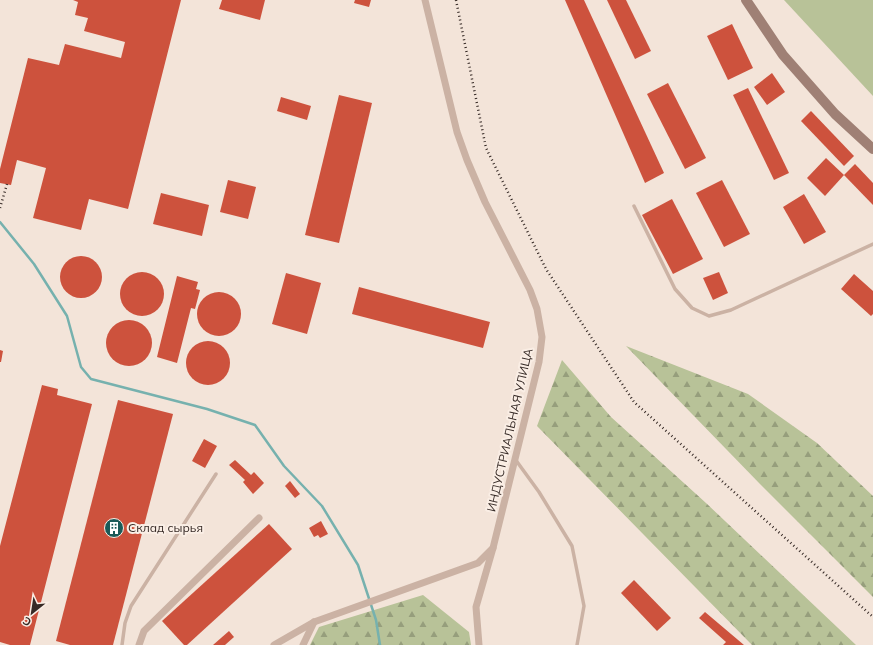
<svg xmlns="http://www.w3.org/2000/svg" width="873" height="645" viewBox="0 0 873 645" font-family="Mulish,sans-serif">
  <defs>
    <pattern id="forest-firs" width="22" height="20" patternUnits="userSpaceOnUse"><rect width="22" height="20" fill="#b8c298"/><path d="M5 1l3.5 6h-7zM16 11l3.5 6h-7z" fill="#969e7c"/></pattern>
  </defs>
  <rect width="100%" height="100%" fill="#f3e4d9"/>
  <g fill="url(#forest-firs)">
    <polygon points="626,346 748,394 817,443 873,496 873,597 760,484"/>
    <polygon points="562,360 611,417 706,503 856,645 752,645 537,426"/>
    <polygon points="423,595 469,632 471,645 310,645 319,627"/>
  </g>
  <polygon fill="#b8c298" points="784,0 873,0 873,96"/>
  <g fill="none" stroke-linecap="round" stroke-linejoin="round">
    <polyline stroke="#76b1ae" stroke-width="2.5" points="0,222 34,264 67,316 81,367 91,379 207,409 255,425 284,466 322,506 358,565 376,620 380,645"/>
  </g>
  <g fill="#cd523d">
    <polygon points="73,0 181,0 128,209 89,199 81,230 33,218 46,168 17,160 11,185 0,183 0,169 28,58 59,65 65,44 121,58 125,42 84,31 88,18 75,15 78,2"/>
    <polygon points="222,0 265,0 260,20 219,9"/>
    <polygon points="355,0 371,0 369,7 354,3"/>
    <polygon points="565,0 584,0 664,173 645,183"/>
    <polygon points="607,0 626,0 651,51 635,59"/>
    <polygon points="732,24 753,68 728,80 707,36"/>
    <polygon points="772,73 785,92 767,105 754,87"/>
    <polygon points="668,83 706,158 685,169 647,94"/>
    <polygon points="748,88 789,173 774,180 733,95"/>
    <polygon points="339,95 372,103 339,243 305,235"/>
    <polygon points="281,97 311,106 307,120 277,111"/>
    <polygon points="811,111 854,156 844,166 801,121"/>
    <polygon points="826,158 844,175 825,196 807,178"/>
    <polygon points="855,164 873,183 873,205 844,175"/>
    <polygon points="228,180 256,187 248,219 220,212"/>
    <polygon points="722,180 750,234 724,247 696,193"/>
    <polygon points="161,193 209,205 202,236 153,224"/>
    <polygon points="804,194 826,232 804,244 783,207"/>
    <polygon points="672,199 703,259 673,274 642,215"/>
    <circle cx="81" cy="277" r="21"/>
    <polygon points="719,272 728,293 713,300 703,278"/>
    <circle cx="142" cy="294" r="22"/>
    <polygon points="286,273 321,283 307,334 272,324"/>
    <polygon points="854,274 873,291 873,314 871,316 841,289"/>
    <polygon points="177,276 198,282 196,289 200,290 195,309 191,308 177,363 157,357"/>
    <polygon points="359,287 490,322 483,348 352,314"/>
    <circle cx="219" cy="314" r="22"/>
    <circle cx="129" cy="343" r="23"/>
    <circle cx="208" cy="363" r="22"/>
    <polygon points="0,350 3,351 1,362 0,362"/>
    <polygon points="42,385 58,389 57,395 92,404 30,645 10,645 0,642 0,546"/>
    <polygon points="118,400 173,414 113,645 70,645 56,641"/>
    <polygon points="204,439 217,446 205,468 192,461"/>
    <polygon points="235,460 251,475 254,472 264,483 253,494 243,482 245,480 229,465"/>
    <polygon points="290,481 300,494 295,498 285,486"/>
    <polygon points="321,521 328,534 320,538 318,535 314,537 309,528"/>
    <polygon points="269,524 292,549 187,645 184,645 162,621"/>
    <polygon points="634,580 671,618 657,631 621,593"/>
    <polygon points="705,612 744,645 723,645 726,642 699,618"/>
    <polygon points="229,631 234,637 225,645 213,645"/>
  </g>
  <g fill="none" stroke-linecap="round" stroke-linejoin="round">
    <g stroke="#cbb2a4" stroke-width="3.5">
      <polyline points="634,206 675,289 692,308 709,316 731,310 873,244"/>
      <polyline points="515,459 539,492 572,546 584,606 577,645"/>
      <polyline points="122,645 125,623 131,606 216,474"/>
    </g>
    <g stroke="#cbb2a4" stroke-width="7">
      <polyline points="139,645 144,631 259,518"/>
      <polyline points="274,645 314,622 478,563 493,548 539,362 542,337 537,309 530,290 485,202 467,160 457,132 425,0"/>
      <polyline points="303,645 314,622"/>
      <polyline points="479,645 476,607 493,548"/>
    </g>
    <polyline stroke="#9f8075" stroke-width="10" points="746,0 783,55 835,114 873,149"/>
    <g stroke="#362a26" stroke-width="2.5" stroke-dasharray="1 3" stroke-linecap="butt">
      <polyline points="456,0 486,148 546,269 634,402 873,617"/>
      <polyline points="0,208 7,184"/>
    </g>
  </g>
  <defs>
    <g id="building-disc" transform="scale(1)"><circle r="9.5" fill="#1a5a58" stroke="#faeee5"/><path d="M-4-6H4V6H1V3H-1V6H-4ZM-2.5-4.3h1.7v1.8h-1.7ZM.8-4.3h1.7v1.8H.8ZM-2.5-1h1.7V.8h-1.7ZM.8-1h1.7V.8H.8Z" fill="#fff"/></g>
  </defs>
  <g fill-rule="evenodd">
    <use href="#building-disc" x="114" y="528"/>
  </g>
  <g text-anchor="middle" stroke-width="4" stroke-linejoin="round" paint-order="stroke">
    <g font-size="12" fill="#362a26" stroke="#faeee5">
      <text transform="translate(510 430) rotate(-77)" y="4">ИНДУСТРИАЛЬНАЯ УЛИЦА</text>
    </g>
    <g font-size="12" fill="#362a26" stroke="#faeee5" text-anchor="start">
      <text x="128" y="532">Склад сырья</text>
    </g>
  </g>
  <g transform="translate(32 613) rotate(210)" stroke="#faeee5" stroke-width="3" paint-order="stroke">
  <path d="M0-3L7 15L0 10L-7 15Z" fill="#362a26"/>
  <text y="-6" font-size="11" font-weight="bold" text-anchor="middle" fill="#362a26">С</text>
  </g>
</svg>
